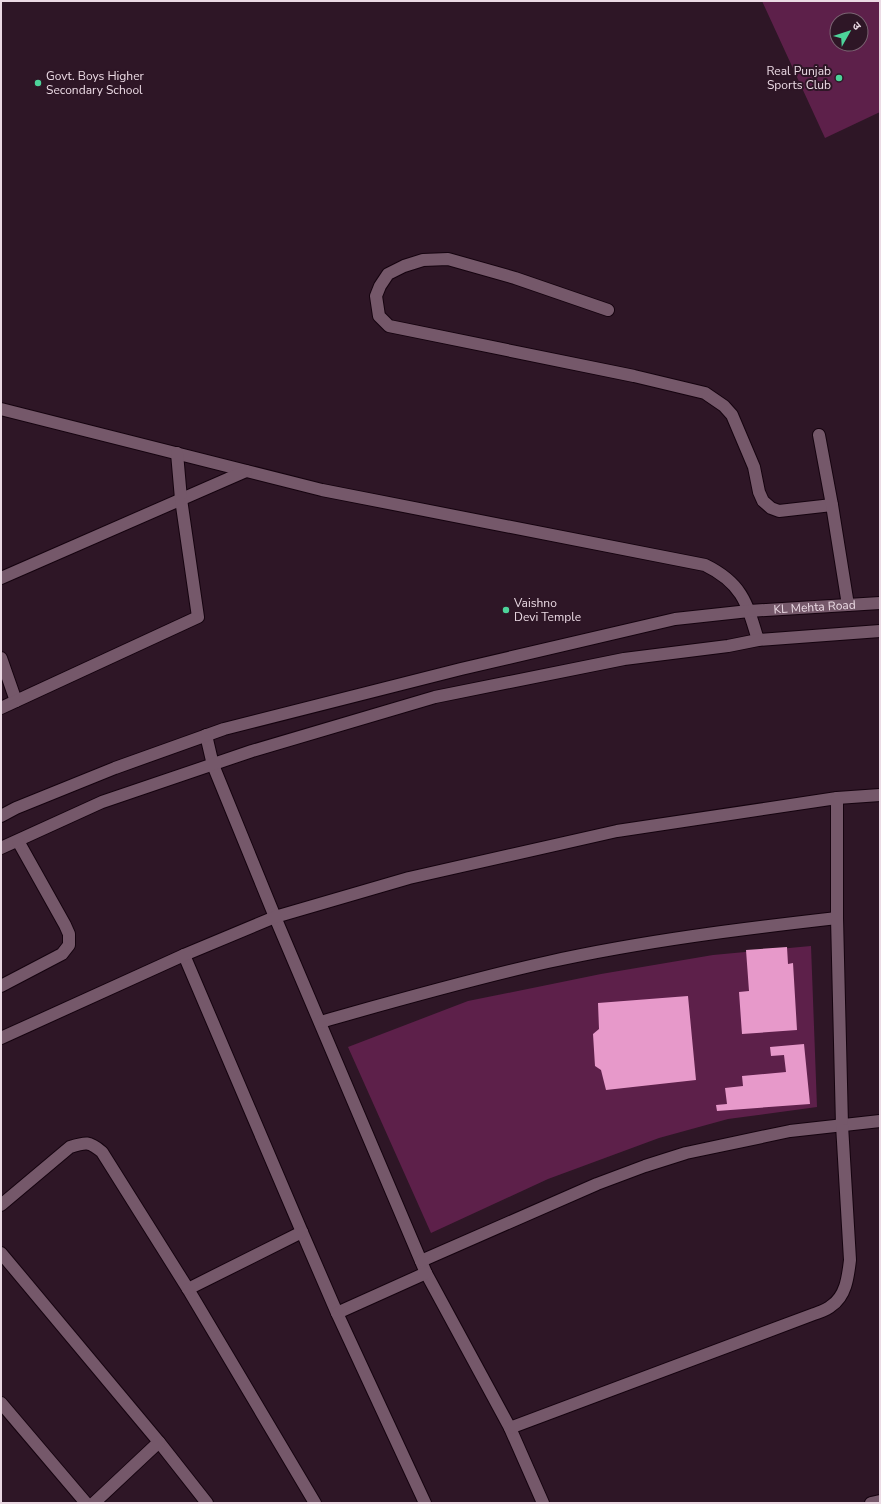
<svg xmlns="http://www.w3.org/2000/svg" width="881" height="1504" viewBox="0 0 881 1504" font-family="'Nunito Sans','Noto Sans Devanagari',sans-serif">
  <rect width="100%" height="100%" fill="#2e1626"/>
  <g fill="#5d204a" fill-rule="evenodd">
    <path d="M 762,1 L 880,1 L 880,112 L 825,138 ZM 837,20 L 861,20 L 861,44 L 837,44 Z"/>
    <polygon points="811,946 817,1107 728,1119 659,1138 548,1179 431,1233 348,1047 468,1001 601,974 713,955"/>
  </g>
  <g fill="#e799ca">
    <polygon points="787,947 788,964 793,963 797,1030 742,1034 739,992 749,991 746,950"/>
    <polygon points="688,996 696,1080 606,1090 601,1070 595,1066 593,1034 599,1029 598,1003"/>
    <polygon points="804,1044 810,1104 717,1111 716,1105 727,1104 725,1088 743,1086 742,1076 786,1072 784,1055 771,1056 770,1047"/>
  </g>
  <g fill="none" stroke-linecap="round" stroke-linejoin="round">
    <g stroke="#15030f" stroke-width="14">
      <g id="minor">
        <polyline points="608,310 515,278 448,259 423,260 404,266 388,274 380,286 376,296 379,316 389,326 634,376 705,393 724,406 732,415 754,467 759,492 763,501 771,508 779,511 832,505"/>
        <path d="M 1,409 L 322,490 L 705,565 C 742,583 747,603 758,640"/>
        <polyline points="819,435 832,505 848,605"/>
        <polyline points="1,578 246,471"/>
        <polyline points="1,658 16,701"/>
        <polyline points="1,708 198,617 181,499 177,453"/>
        <polyline points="206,735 213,765 275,917 426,1273 510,1428 543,1503"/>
        <path id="s1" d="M 1,816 L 16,808 L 115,768 L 224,729 L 461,669 L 675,619 L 749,611 L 880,603"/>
        <polyline points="1,848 102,802 252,751 435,697 624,659 728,646 758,640 880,631"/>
        <polyline points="184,955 302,1232 337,1313 425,1503"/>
        <polyline points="1,986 62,954 69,945 69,934 65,925 18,841"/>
        <path d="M 320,1022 C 395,1001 471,979 548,962 C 643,941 740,929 837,918"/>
        <polyline points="1,1038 184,955 275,917 409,878 617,831 837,798 880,795"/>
        <path d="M 1,1205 L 70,1147 C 86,1142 89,1141 102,1152 L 188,1289 L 315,1503"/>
        <polyline points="1,1253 159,1442 207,1503"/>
        <polyline points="421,1261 597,1184 645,1166 686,1153 790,1131 880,1121"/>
        <polyline points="188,1289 302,1232"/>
        <polyline points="337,1313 426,1273"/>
        <polyline points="1,1403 86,1503"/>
        <path d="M 510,1428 L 814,1314 C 819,1312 827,1310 831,1306 C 846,1296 848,1277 850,1260 L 842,1125 L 837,918 L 837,798"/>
        <polyline points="94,1503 159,1442"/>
        <polyline points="871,1503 880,1501"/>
      </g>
    </g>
    <use href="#minor" stroke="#75586a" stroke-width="12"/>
  </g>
  <g fill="#4dd39a" stroke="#2e1626" stroke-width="1.5">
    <circle cx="839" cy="78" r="4"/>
    <circle cx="38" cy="83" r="4"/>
    <circle cx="506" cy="610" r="4"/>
  </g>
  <g text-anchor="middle" stroke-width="4" stroke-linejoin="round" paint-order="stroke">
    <g font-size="12" fill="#ebdae4" stroke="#2e1626" text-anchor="start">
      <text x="831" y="75" text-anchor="end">Real Punjab<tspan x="831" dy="14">Sports Club</tspan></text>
      <text x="46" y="80">Govt. Boys Higher<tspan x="46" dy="14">Secondary School</tspan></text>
      <text x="514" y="607">Vaishno<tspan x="514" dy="14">Devi Temple</tspan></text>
    </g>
    <g font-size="12" fill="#ebdae4" stroke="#2e1626">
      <text dy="4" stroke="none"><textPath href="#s1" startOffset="844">KL Mehta Road</textPath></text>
    </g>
  </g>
  <rect width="881" height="1504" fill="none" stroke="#ebdae4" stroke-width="4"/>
  <g transform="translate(849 32) rotate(51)"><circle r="19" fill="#2e1626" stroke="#7a6472"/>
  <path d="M0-3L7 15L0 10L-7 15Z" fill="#4dd39a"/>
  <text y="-6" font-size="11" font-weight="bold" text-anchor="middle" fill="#ebdae4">उ</text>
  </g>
</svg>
